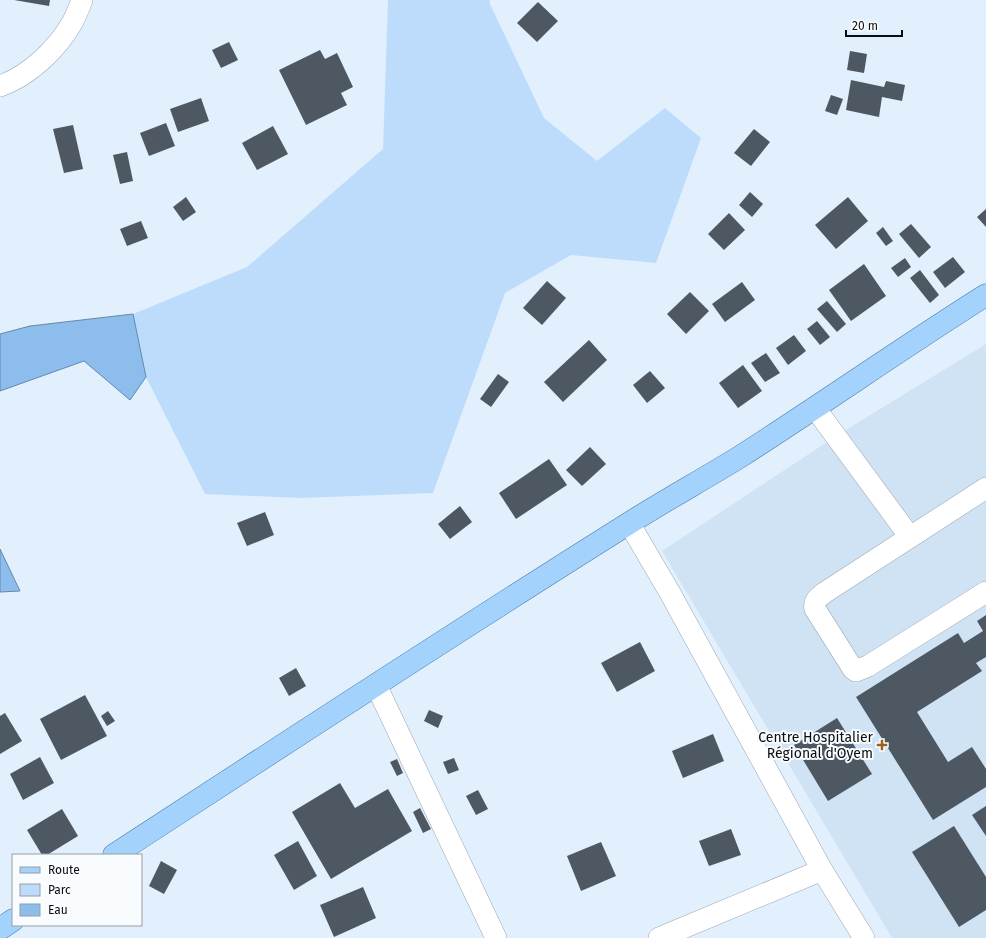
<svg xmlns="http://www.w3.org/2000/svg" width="986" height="938" viewBox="0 0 986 938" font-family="'Fira Sans',sans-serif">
  <rect width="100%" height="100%" fill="#e2f0fd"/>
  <polygon fill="#cfe3f5" points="986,344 986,938 892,938 662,551 836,436"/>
  <polygon fill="#bddcfb" points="388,0 490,0 490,4 544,118 597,161 665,108 701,138 656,263 571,255 505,293 433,493 301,498 205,494 146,377 133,314 247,267 383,149"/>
  <g fill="#8cbdec" stroke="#6588ab">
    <polygon points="133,314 146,377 130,400 84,361 0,391 0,334 30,326"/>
    <polygon points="0,549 20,591 0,592"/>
  </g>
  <g fill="#4d5863">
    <polygon points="14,0 50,0 49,6"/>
    <polygon points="538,2 558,21 537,42 517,23"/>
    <polygon points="229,42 238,60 221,68 212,50"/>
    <polygon points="320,50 325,59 337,53 353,87 341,93 347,105 306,125 279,70"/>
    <polygon points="850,51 867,54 864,73 847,70"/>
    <polygon points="851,80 884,87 886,81 905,85 902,101 882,97 879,117 846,110"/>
    <polygon points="831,95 843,99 837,115 825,111"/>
    <polygon points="201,98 209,121 178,132 170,109"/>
    <polygon points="166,123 175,146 149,156 140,133"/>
    <polygon points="73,125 83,169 64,173 53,129"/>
    <polygon points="273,126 288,154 257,170 242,143"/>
    <polygon points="754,129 770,142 751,166 734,153"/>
    <polygon points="127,152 133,181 120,184 113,155"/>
    <polygon points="750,192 763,204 752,217 739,205"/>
    <polygon points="186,197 196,212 183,221 173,207"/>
    <polygon points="848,197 868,221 836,249 815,225"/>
    <polygon points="986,209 986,227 977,217"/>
    <polygon points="729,213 745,230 724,250 708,234"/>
    <polygon points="141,221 148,238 127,246 120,229"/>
    <polygon points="911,224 931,247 919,258 899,234"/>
    <polygon points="883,227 893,241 886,246 876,233"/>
    <polygon points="953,257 965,272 945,288 933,272"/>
    <polygon points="905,258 911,267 898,277 891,268"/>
    <polygon points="864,264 886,296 851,321 829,290"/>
    <polygon points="920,270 939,295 930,303 910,278"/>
    <polygon points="547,281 566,298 542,325 523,308"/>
    <polygon points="742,282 755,300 725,322 712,304"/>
    <polygon points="690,292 709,311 686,334 667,314"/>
    <polygon points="827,301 846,324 837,332 817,309"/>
    <polygon points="817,321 830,337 820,345 807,329"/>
    <polygon points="794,335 806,351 788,365 776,348"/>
    <polygon points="589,340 607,360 563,402 544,382"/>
    <polygon points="766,353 780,373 765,382 751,363"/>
    <polygon points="743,365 762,391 738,408 719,383"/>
    <polygon points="650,371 665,388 647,403 633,385"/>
    <polygon points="498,374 509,382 491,407 480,399"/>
    <polygon points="590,447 606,464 582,486 566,470"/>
    <polygon points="549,459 567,485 516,519 499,493"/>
    <polygon points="460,506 472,522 450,539 438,524"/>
    <polygon points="265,512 274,535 247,546 237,523"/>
    <polygon points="986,615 986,657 976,663 982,671 917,712 948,762 972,747 986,769 986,787 933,820 856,697 958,633 964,643 983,631 977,621"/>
    <polygon points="640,642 655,671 617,692 601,663"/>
    <polygon points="296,668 306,686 289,696 279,678"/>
    <polygon points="85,695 107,736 61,760 40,719"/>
    <polygon points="429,710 443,716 438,728 424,721"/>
    <polygon points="108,711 115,721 107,726 101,716"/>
    <polygon points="5,713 22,741 0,754 0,716"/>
    <polygon points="837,718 872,774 828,801 794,745"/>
    <polygon points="713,734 724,761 683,778 672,751"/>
    <polygon points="40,757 54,783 23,800 10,774"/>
    <polygon points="454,758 459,770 448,774 443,762"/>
    <polygon points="397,759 403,773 397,776 390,762"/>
    <polygon points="340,783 355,808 388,789 412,831 331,879 292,812"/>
    <polygon points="478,790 488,809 476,815 466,796"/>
    <polygon points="986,806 986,836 972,815"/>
    <polygon points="420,808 431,829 423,833 413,812"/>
    <polygon points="62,809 78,836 47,855 42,855 27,830"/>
    <polygon points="954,826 986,877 986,910 959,927 912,852"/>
    <polygon points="731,829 741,855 709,866 699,841"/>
    <polygon points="298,841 317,876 294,890 274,855"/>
    <polygon points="601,842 616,876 581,891 567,856"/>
    <polygon points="161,861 177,870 164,894 149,886"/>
    <polygon points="363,887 376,918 334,937 320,905"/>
  </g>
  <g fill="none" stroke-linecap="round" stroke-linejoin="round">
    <g stroke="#9aa6b3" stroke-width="22">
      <g id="minor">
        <path d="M 0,86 C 29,76 57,49 72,23 C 76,16 79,8 82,0"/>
        <polyline points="815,408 910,537"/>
        <path d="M 986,488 L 824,593 C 818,598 813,601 815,609 L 853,669 L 856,671 L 868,666 L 986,592"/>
        <polyline points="629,523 670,593 822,870 864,938"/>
        <polyline points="376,685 496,938"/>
        <polyline points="659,938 822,870"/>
      </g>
    </g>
    <g stroke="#467aa9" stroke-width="23">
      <g id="major">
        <path d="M 114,855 C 286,743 457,631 631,522 C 666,500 702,480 738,458 C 821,405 902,348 986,295"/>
        <polyline points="0,929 13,920"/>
      </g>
    </g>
    <use href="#minor" stroke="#fff" stroke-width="21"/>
    <use href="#major" stroke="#a3d2fc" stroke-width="22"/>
  </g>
  <path fill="#9a631d" stroke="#f9fcfe" stroke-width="1.5" d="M880 739h4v4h4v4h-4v4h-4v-4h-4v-4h4z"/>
  <g text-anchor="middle" stroke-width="4" stroke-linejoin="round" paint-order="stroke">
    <g font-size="14" fill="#0a0e12" stroke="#f9fcfe" text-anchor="end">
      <text x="873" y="742">Centre Hospitalier<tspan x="873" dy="16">Régional d'Oyem</tspan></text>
    </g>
  </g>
  <rect x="12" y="854" width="130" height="72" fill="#f9fcfe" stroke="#999da0"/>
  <rect x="20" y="867" width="20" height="6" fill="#a3d2fc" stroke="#999da0"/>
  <text x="48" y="874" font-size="12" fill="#0a0e12">Route</text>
  <rect x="20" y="884" width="20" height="12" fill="#bddcfb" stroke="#999da0"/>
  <text x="48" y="894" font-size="12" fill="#0a0e12">Parc</text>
  <rect x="20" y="904" width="20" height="12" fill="#8cbdec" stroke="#999da0"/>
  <text x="48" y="914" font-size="12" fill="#0a0e12">Eau</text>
  <path d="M846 30v6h56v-6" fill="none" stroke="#0a0e12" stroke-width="2"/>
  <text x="852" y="30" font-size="12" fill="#0a0e12" stroke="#f9fcfe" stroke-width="3" paint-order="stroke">20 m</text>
</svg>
